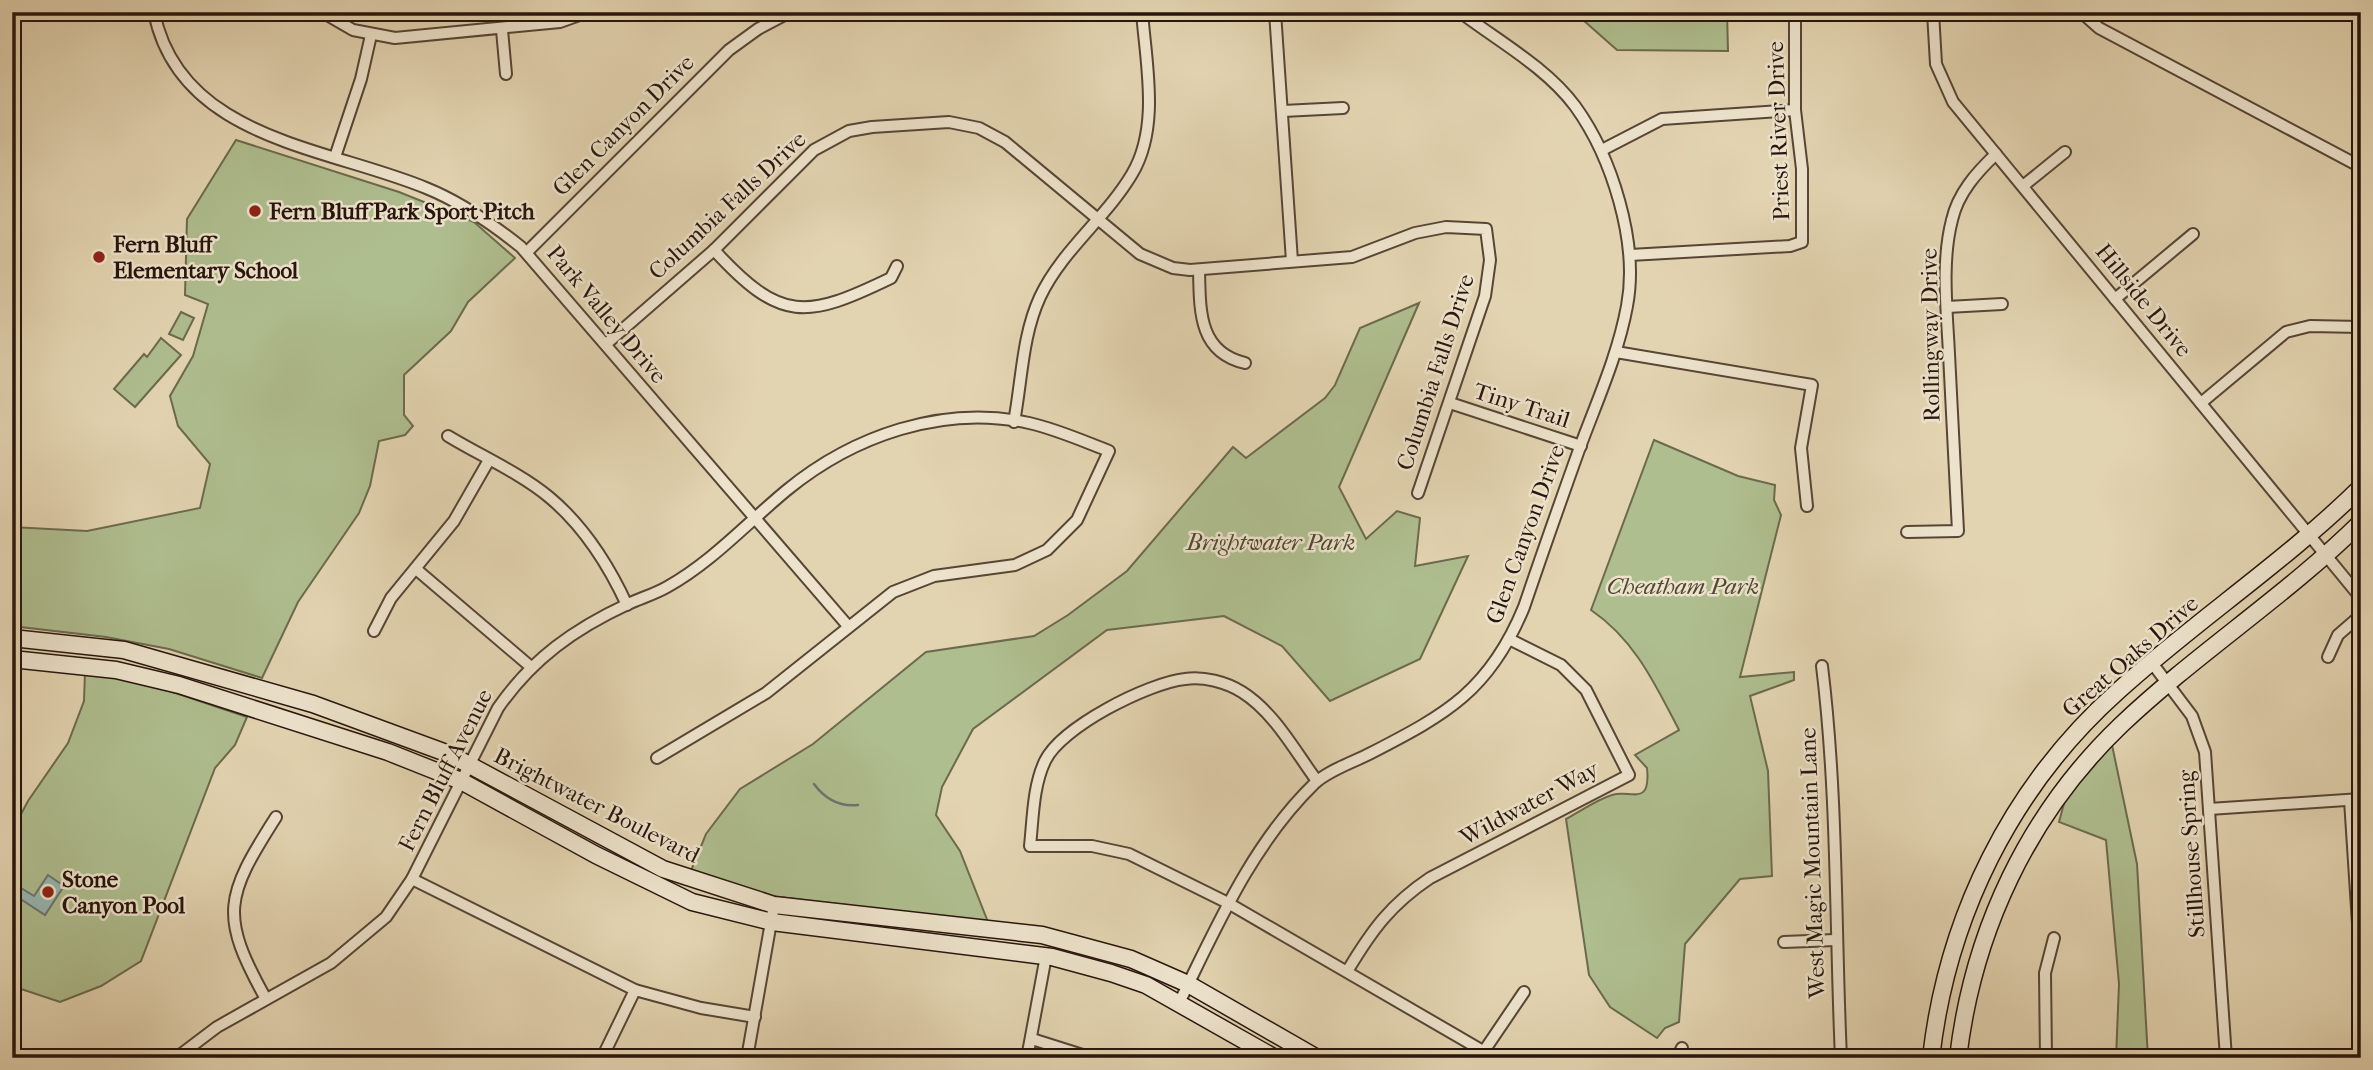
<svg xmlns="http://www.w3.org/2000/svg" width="2373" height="1070" viewBox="0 0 2373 1070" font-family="'IM FELL French Canon',serif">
  <rect width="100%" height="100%" fill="#e3d4b1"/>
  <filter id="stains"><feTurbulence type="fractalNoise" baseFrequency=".00286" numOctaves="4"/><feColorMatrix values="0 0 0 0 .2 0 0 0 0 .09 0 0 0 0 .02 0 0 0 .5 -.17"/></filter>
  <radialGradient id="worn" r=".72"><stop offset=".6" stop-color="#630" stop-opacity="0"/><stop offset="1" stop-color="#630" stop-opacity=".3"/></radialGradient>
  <g fill="#afbe8f" stroke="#6c6a4e" stroke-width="2">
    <polygon points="1574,12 1727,12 1728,51 1617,50"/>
    <polygon points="236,140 399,192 474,222 515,258 468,302 451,331 404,375 404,415 413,426 405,435 379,441 370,486 359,513 298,602 262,678 169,649 106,637 12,626 12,527 87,531 200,508 210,464 178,426 170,396 193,356 208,304 185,295 187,219"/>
    <polygon points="1419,303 1339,487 1366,539 1397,511 1420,518 1415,566 1468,556 1420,659 1330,701 1282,646 1224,616 1107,630 973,729 942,787 936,815 960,851 988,922 763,895 690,873 706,834 740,789 813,744 926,652 1034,636 1068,615 1127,571 1233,447 1246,458 1325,398 1335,385 1360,328"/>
    <polygon points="181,312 194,318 183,340 169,334"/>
    <polygon points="161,338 181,355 135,407 114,389 144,354 147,357"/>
    <path d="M 1654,440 L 1738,476 L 1775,485 L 1774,500 L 1781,515 L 1740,677 L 1794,672 L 1794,680 L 1750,696 L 1768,771 L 1772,876 L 1740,879 L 1685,944 L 1679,1022 L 1665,1028 L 1657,1038 L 1610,1007 L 1589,975 L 1566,819 C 1581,811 1596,800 1612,795 C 1630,789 1651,808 1647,768 L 1635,755 L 1679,730 C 1655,684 1635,640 1591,610 Z"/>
    <polygon points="85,672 134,679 247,717 235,745 215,768 141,961 101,986 60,1002 12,986 12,831 28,801 68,743 84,701"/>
    <polygon points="2112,745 2137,864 2148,1058 2116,1058 2119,984 2106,840 2059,822 2066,796"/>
  </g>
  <polygon fill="#97b7b3" stroke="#6b7671" stroke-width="2" points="48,875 64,886 45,915 16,896 21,888 34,896"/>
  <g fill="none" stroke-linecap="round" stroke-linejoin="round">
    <path stroke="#6b7671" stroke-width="2.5" d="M 814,784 C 825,799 839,807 858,805"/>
    <g stroke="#574536" stroke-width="14">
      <g id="street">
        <path d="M 154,12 C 179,139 327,147 426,188 C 461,202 491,223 521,247 L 848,626"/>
        <polyline points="322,12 353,30 395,38 560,22 588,12"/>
        <polyline points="1275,12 1292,261"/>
        <polyline points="1933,12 1936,64 1953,102 2361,598"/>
        <polyline points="2081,12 2099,28 2361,167"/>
        <polyline points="2354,12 2361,16"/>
        <polyline points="502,30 506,74"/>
        <polyline points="1283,111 1343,108"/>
        <polyline points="1602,150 1662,119 1795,110"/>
        <polyline points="335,157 361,79 371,35"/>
        <polyline points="2023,186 2065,152"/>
        <path d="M 714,250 C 781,323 806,319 891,278 L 897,266"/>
        <polyline points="527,252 729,50 758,29 790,12"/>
        <polyline points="1630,255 1790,246 1802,242 1802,169 1795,110 1795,12"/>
        <path d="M 1199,270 C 1200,310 1198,352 1245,363"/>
        <polyline points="2115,299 2193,234"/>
        <polyline points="1947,307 2002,304"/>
        <polyline points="606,344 714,250 814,150 849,131 872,127 949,122 979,128 1005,142 1140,254 1173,268 1190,270 1352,257 1415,233 1446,227 1486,229 1490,260 1485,296 1418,493"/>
        <polyline points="1616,352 1812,385 1801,448 1807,506"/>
        <polyline points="1450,403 1581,446"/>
        <polyline points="2201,403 2286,332 2310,326 2361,327"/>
        <path d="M 1014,422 C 1022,380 1022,336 1040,297 C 1062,250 1106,218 1132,174 C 1160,127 1146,64 1142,12"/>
        <path d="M 448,436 C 481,456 520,473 549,497 C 584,526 608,564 627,605"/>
        <path d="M 1907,532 L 1958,531 C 1955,472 1952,413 1949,354 C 1947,311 1941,262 1952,220 C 1958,193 1977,172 1996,154"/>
        <polyline points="416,569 531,667"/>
        <polyline points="374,631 391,598 454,521 489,460"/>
        <polyline points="2328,657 2338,635 2361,615"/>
        <polyline points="2152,663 2192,716 2205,752 2226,1058"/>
        <path d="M 1822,666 C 1838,796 1835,927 1841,1058"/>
        <path d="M 1317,781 C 1295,751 1274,712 1242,692 C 1226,682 1203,676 1185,679 C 1148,683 1061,727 1045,761 C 1033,786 1033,818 1030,846 L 1092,846 L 1129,854 L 1228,903 L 1495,1058"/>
        <polyline points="2350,800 2361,970"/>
        <polyline points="2209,809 2361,799"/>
        <polyline points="412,879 635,990 701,1008 755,1017"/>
        <polyline points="1784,942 1835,940"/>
        <path d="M 1348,970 C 1372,930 1391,904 1430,878 L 1629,775 L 1586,690 L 1561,665 L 1509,639"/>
        <path d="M 266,999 C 219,915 225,897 276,817"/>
        <path d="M 1179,1003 C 1217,926 1252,844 1315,783 C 1329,770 1354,762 1371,753 C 1447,714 1490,690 1524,607 C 1542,554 1561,500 1580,447 C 1597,401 1618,355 1627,306 C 1639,243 1612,157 1575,106 C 1546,67 1498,41 1460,12"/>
        <polyline points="1032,1039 1092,1058"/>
        <polyline points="1484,1051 1524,992"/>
        <path d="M 176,1058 L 217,1027 L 331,963 L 386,917 L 412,879 L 498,708 C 532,659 574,629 628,604 C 641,598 655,594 667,587 C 712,562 747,523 787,490 C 853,436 943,404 1029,423 C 1056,429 1083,441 1109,451 L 1077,520 L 1047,550 L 1015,565 L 934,576 L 893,592 L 766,693 L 657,758"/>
        <polyline points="602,1058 635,990"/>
        <polyline points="747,1058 774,905"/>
        <polyline points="1027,1058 1046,956"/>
        <polyline points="1677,1058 1682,1048"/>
        <polyline points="2046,1058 2045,973 2054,938"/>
      </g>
    </g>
    <g stroke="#28150d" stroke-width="19">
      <g id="secondary">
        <polyline points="12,638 124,650 313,704 449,754 663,869 774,905 1042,935 1131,959 1188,984 1317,1058"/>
        <polyline points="12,659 116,670 179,685 388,752 461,781 596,855 692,902 772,922 1052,957 1111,973 1146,985 1275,1058"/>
        <path d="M 1931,1058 C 1947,917 2011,787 2117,692 C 2195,621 2285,562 2361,487"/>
        <path d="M 1958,1058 C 1973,931 2028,814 2121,725 C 2197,653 2286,596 2361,522"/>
      </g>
    </g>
    <use href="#street" stroke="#ede3cc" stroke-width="10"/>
    <use href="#secondary" stroke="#ede3cc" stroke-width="16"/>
  </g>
  <g fill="#8f2418" stroke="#ede3cc" stroke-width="2.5">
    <circle cx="255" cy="211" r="7"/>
    <circle cx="99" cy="257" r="7"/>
    <circle cx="48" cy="892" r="7"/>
  </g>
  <g text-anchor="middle" stroke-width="5" stroke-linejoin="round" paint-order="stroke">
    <g font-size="23" fill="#28150d" stroke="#ede3cc">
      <text transform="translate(623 125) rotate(-45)" y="8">Glen Canyon Drive</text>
      <text transform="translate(1778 131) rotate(-92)" y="8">Priest River Drive</text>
      <text transform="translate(727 205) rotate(-43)" y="8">Columbia Falls Drive</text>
      <text transform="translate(2144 300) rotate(51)" y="8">Hillside Drive</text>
      <text transform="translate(607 314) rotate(50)" y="8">Park Valley Drive</text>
      <text transform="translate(1930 335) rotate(-91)" y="8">Rollingway Drive</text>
      <text transform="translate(1435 372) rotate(-72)" y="8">Columbia Falls Drive</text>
      <text transform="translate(1522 405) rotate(18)" y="8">Tiny Trail</text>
      <text transform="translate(1525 534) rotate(-70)" y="8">Glen Canyon Drive</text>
      <text transform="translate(2130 656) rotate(-41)" y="8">Great Oaks Drive</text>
      <text transform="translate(445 770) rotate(-63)" y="8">Fern Bluff Avenue</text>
      <text transform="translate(1529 803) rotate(-28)" y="8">Wildwater Way</text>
      <text transform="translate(597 805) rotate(27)" y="8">Brightwater Boulevard</text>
      <text transform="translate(2191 854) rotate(-94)" y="8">Stillhouse Spring</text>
      <text transform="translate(1812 863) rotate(-92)" y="8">West Magic Mountain Lane</text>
    </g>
    <g font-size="23" font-weight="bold" fill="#28150d" stroke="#ede3cc" text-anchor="start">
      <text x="269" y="219">Fern Bluff Park Sport Pitch</text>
      <text x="113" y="252">Fern Bluff<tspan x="113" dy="26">Elementary School</tspan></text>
      <text x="62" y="887">Stone<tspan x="62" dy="26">Canyon Pool</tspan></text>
    </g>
    <g font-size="23" font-style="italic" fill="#504834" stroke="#ede3cc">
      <text x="1271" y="550">Brightwater Park</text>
      <text x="1683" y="594">Cheatham Park</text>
    </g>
  </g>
  <rect width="2373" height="1070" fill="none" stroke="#e3d4b1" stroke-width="42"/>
  <rect x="14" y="14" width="2345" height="1042" fill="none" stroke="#28150d" stroke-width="3.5"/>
  <rect x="21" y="21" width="2331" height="1028" fill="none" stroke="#28150d" stroke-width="2"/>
  <rect width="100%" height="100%" filter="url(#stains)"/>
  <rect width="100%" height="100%" fill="url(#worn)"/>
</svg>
